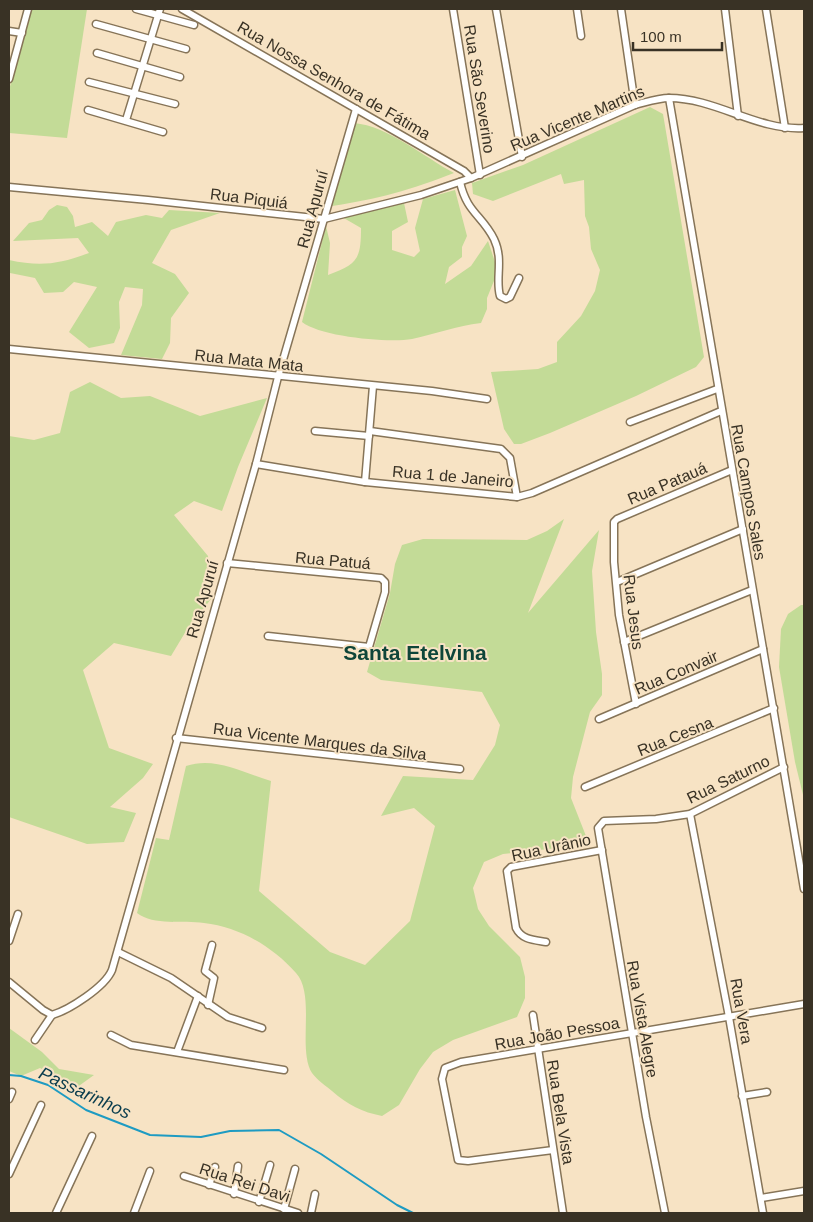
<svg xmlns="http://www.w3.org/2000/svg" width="813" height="1222" viewBox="0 0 813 1222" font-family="Helvetica,sans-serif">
  <rect width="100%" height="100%" fill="#f7e3c4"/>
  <g fill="#c3db97">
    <polygon points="31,9 87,9 67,138 9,133 9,90"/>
    <polygon points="650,107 663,114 704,357 696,367 636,396 550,433 521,444 514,444 504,429 491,372 538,369 557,362 557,342 581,316 595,291 600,270 591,249 589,227 585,216 584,180 564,184 561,174 493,201 473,194 472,183 523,165"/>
    <path d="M 354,123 C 388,126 424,157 454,173 C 411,190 378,199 332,206 Z"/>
    <path d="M 455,190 L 467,236 L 462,247 L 462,257 L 449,267 L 445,284 L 471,266 L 488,241 L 498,271 L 487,298 L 487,309 L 481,323 C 457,326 435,334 412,339 C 389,343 321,337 302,322 L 326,226 L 330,243 L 328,275 C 357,264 361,260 361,228 L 342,217 L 404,203 L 408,222 L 392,231 L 392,250 L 414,257 L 420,251 L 415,228 L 423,199 Z"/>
    <path d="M 57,205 L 67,207 L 73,216 L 75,227 L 92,222 L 108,236 L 116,222 L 146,215 L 162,218 L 169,210 L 220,213 L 171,230 L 152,263 L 175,274 L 189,293 L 171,318 L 170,343 L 162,359 L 121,355 L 142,305 L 143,289 L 125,287 L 119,302 L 120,328 L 114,343 L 89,348 L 69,332 L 97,287 L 74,282 L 63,292 L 44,293 L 35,278 L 10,273 L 9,260 C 41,267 59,264 89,253 L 78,238 L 13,241 L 29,223 L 42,220 L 49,210 Z"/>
    <polygon points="90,382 121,398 150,396 200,416 267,398 238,467 222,511 194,501 174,515 208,556 211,599 186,631 171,656 114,643 83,670 109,748 153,764 143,778 110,807 136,813 124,842 87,844 9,817 9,436 34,440 60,433 70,392"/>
    <path d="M 564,519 L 528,613 L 599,530 L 592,571 L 596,632 L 602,674 L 602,695 L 590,712 L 573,777 L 571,798 L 586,836 L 584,845 L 503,854 L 484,862 L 473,888 L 478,909 L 489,926 L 520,957 L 525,977 L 525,998 L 517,1017 L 453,1040 L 433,1052 L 420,1069 L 399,1105 L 382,1116 C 362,1112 348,1105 332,1091 C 326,1086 317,1080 312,1073 C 297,1049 316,995 296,973 C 272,946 239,927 204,923 C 183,920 154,926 137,913 L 156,838 L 169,840 L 186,766 C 215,756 244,773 271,781 L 259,891 L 330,952 L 365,965 L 410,921 L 435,826 L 414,808 L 381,816 L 403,776 L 473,780 L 495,745 L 500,725 L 482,692 L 381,680 L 367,672 L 390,593 L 395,564 L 402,545 L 423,539 L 527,540 L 547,531 Z"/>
    <polygon points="801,605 804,605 804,799 795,762 779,667 781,629 788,614"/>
    <polygon points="9,1028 42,1052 59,1069 94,1075 76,1088 40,1068 21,1076 9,1071"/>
  </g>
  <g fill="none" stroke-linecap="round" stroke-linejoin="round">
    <polyline stroke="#1e9bc2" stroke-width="2" points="9,1075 21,1076 48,1085 86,1110 150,1135 201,1137 230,1131 279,1130 321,1154 397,1205 413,1213"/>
    <g stroke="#867458" stroke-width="9">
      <g id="minor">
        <polyline points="136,9 194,25"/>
        <polyline points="182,9 464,171 471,178"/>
        <polyline points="453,9 480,175"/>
        <polyline points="496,9 522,157"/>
        <polyline points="577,9 581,36"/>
        <polyline points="621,9 635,105"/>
        <polyline points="725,9 738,116"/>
        <polyline points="766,9 785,128"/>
        <polyline points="96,24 186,49"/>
        <polyline points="9,31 22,33"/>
        <polyline points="97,53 180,77"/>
        <polyline points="9,79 28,9"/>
        <polyline points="89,82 175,104"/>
        <polyline points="669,98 804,889"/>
        <polyline points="88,110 163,132"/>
        <polyline points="126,120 160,9"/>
        <path d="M 460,182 C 467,213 482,215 494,239 C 504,260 495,278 500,296 L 506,299 L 510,297 L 519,278"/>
        <path d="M 9,187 L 148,200 L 324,219 L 421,195 L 471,178 L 635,105 C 647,102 658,98 669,98 C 716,98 757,131 804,128"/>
        <polyline points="9,349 432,391 487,399"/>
        <polyline points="630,422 717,389"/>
        <polyline points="315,431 369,436"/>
        <polyline points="370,431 501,449 510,458 517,497"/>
        <polyline points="256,464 365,482 517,497 532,493 721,411"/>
        <polyline points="365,482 373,386"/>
        <polyline points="227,563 381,578 385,582 385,592 369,647 268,636"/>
        <polyline points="617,582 743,529"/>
        <polyline points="624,642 752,590"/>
        <polyline points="636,704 619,615 614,562 614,522 617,519 732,470"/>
        <polyline points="599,719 763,649"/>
        <polyline points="176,738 460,769"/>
        <polyline points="585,787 774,708"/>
        <polyline points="690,814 729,1017 763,1213"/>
        <polyline points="9,941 18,914"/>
        <path d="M 546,942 C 534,940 522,940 516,928 L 507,871 L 511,867 L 602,850"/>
        <polyline points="118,952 171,978 228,1017 262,1028"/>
        <path d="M 9,982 L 43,1010 L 52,1015 C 69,1010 105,987 112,970 L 256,464 L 278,377 L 356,109"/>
        <polyline points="208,1005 214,978 205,971 212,945"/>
        <polyline points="533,1015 563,1213"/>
        <polyline points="111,1035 131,1045 284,1070"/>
        <polyline points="35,1040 52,1015"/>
        <polyline points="177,1052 198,996"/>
        <polyline points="742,1096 767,1092"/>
        <polyline points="9,1099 12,1092"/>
        <polyline points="553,1150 468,1161 458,1160 442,1079 445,1068 461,1062 804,1004"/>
        <polyline points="9,1174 41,1105"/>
        <polyline points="184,1176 298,1213"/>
        <polyline points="209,1185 215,1167"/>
        <polyline points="234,1194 238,1166"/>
        <polyline points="761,1198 804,1191"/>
        <polyline points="259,1202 270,1165"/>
        <polyline points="284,1209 295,1169"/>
        <polyline points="56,1213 92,1136"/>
        <polyline points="134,1213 150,1171"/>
        <polyline points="311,1213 315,1194"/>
        <polyline points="665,1213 646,1117 598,828 604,821 656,819 690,814 784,767"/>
      </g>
    </g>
    <use href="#minor" stroke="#fff" stroke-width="6"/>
  </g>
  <g text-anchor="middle" stroke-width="4" stroke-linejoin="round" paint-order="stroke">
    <g font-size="16" fill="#393225" stroke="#f7e3c4">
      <text transform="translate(334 80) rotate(30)" y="6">Rua Nossa Senhora de Fátima</text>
      <text transform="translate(480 89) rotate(81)" y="6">Rua São Severino</text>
      <text transform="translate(577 118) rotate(-23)" y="6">Rua Vicente Martins</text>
      <text transform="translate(249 198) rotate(7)" y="6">Rua Piquiá</text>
      <text transform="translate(312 209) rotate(-75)" y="6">Rua Apuruí</text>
      <text transform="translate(249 360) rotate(6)" y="6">Rua Mata Mata</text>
      <text transform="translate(453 476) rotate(5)" y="6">Rua 1 de Janeiro</text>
      <text transform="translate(667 483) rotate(-23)" y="6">Rua Patauá</text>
      <text transform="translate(749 492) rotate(80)" y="6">Rua Campos Sales</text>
      <text transform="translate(333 560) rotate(5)" y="6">Rua Patuá</text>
      <text transform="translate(202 599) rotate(-74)" y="6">Rua Apuruí</text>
      <text transform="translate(634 612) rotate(83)" y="6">Rua Jesus</text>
      <text transform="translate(676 672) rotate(-23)" y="6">Rua Convair</text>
      <text transform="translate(675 736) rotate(-22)" y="6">Rua Cesna</text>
      <text transform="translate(320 741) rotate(7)" y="6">Rua Vicente Marques da Silva</text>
      <text transform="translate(728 779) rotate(-26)" y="6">Rua Saturno</text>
      <text transform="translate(551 847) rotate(-12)" y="6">Rua Urânio</text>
      <text transform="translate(742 1011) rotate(80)" y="6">Rua Vera</text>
      <text transform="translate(643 1019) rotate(80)" y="6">Rua Vista Alegre</text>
      <text transform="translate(557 1033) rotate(-10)" y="6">Rua João Pessoa</text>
      <text transform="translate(561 1112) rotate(81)" y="6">Rua Bela Vista</text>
      <text transform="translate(245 1182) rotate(18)" y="6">Rua Rei Davi</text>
    </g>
    <g font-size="18" font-style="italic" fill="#093c4d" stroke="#f7e3c4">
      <text transform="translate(85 1093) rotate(25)" y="6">Passarinhos</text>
    </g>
    <g font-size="21" font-weight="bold" fill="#0e4539" stroke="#f7e3c4">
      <text x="415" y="660">Santa Etelvina</text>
    </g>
  </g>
  <rect width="813" height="1222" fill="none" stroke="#393225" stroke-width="20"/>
  <path d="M633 42v8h89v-8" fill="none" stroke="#393225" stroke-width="2.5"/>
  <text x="640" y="42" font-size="15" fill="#393225" stroke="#f7e3c4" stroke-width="4" paint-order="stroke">100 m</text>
</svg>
